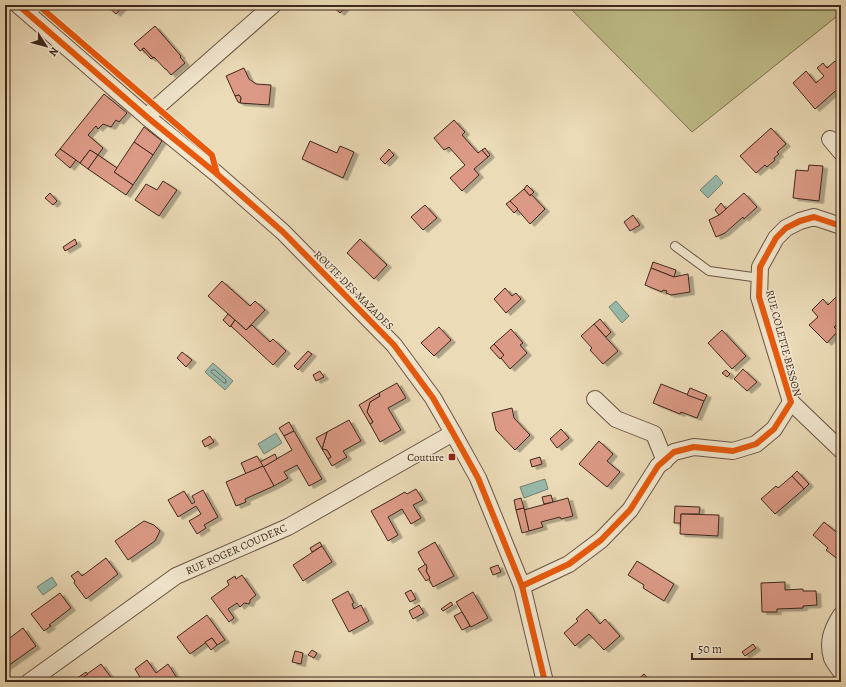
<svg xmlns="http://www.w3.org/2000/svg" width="846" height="687" viewBox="0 0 846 687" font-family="Alegreya,serif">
  <defs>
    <filter id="shadow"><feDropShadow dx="4.5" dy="2.5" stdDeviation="0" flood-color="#0004"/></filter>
  </defs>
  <rect width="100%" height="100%" fill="#ebdbb7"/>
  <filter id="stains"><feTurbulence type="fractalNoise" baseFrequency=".005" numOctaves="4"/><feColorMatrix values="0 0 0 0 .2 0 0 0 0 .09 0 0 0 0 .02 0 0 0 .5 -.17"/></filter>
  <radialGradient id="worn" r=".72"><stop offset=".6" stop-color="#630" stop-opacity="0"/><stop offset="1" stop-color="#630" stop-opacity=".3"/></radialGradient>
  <polygon fill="#bfbe89" stroke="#7f7252" points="567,5 841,5 841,13 692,132"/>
  <g fill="#98bbad" stroke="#748073">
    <polygon points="716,175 723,183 708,198 700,190"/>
    <polygon points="616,301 629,316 622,323 609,307"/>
    <polygon points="213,363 233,381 225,390 205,372"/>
    <polygon points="276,433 282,443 264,454 258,444"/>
    <polygon points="545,479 548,489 524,498 520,487"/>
    <polygon points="52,577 57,585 43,595 37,587"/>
  </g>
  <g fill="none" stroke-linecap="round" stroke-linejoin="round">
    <polygon stroke="#6c7164" stroke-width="1" points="212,370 215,370 226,380 226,383 224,383 212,373 211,372"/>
  </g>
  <g fill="#dc9a86" stroke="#3f271c" filter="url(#shadow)">
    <polygon points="106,5 124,5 116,14"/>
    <polygon points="331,5 347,5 340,13"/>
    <polygon points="155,26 181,56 180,57 185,63 171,75 166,69 165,69 154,57 153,58 144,48 140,51 134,44"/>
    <polygon points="144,48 153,58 151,59 142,49"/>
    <polygon points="835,61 841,68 841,86 815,109 793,83 806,71 816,83 824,76 817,68 823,63 827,68"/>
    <polygon points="244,68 249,79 256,84 271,85 269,105 240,103 241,98 239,95 235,96 226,76"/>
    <polygon points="104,94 127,113 119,122 116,120 111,127 103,124 98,129 96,126 88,135 103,148 98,155 90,150 80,163 60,149"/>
    <polygon points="239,95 241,98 240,103 238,102 235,96"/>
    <polygon points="454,120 465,132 462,135 478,153 482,150 488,157 474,169 479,175 462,191 450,178 465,165 449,147 444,150 434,138"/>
    <polygon points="144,127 162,141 153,155 134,142"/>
    <polygon points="771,128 786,144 777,152 779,154 774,158 775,160 767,167 765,165 756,173 740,156"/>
    <polygon points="310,141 337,153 340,146 354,152 343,178 302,159"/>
    <polygon points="134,142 153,155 133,185 114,172"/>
    <polygon points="485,148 490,155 488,157 482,150"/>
    <polygon points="60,149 76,160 70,168 55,155"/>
    <polygon points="389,149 394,155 385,164 380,159"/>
    <polygon points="90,150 98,155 88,169 80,163"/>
    <polygon points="98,155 117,168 114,172 133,185 126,195 88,169"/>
    <polygon points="809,165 823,166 819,201 793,198 796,170 808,171"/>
    <polygon points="163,181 177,190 159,216 135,200 146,184 157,190"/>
    <polygon points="527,185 534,192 530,196 524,189"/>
    <polygon points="524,189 530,196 531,194 545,209 530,224 510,201"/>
    <polygon points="50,193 57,201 53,205 45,198"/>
    <polygon points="744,193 757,207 744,219 743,217 725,233 716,237 709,220 719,215"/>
    <polygon points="510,201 518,209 514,213 506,204"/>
    <polygon points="721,203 726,209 719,215 715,210"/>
    <polygon points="425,205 437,218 423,230 411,217"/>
    <polygon points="633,215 640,225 630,231 624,222"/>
    <polygon points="75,239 77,244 65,251 63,247"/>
    <polygon points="360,239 387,265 374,279 347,253"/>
    <polygon points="653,262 676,270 674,277 651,268"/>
    <polygon points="651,268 674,277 688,274 690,292 671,295 666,293 667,291 663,290 662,292 645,285"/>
    <polygon points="222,281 250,306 255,301 265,310 246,330 208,296"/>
    <polygon points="505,288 512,296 516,293 521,299 506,313 494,299"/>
    <polygon points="838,295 841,298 841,320 834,327 838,331 827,343 809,325 818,317 812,310 823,299 828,305"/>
    <polygon points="228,314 235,320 230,327 223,320"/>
    <polygon points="600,319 611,332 606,337 594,324"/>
    <polygon points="235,320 246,330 252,325 270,342 273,339 286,351 273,365 231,326"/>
    <polygon points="594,324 618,351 603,364 590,350 592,348 581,336"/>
    <polygon points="439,327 451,340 434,356 421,343"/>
    <polygon points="511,329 523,343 520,345 527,353 510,369 501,358 504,355 494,344"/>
    <polygon points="722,330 746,356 732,369 708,343"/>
    <polygon points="494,344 504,355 500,359 490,348"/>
    <polygon points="308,351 312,354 298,370 294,366"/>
    <polygon points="182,352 192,360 186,367 177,358"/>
    <polygon points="743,369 757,382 747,391 734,379"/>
    <polygon points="726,370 730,374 727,377 722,373"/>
    <polygon points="320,371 324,377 316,381 313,375"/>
    <polygon points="397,383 406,398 388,408 401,430 380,442 370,424 373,422 367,412 370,402 380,396 379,393"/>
    <polygon points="661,384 704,401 697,418 681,412 680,414 653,403"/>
    <polygon points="690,388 707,395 704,401 687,395"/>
    <polygon points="379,393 380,396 370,402 367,412 373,422 370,424 359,405"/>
    <polygon points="512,408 514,418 530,435 515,450 496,430 492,413"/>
    <polygon points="349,420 361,441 343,451 347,457 332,466 328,459 331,457 327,450 322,449 327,432"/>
    <polygon points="289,422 294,431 284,436 279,428"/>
    <polygon points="561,429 569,438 557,448 550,439"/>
    <polygon points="294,431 322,479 309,486 297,465 284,472 288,478 274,486 263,467 292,450 284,436"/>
    <polygon points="327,432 322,449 316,438"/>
    <polygon points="210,436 214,442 205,447 202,441"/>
    <polygon points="599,441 613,454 607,461 620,472 607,487 579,464"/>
    <polygon points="322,449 327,450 331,457 328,459"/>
    <polygon points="275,454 277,459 263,467 260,462"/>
    <polygon points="257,456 263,466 246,474 241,463"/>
    <polygon points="540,457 542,464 532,467 530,460"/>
    <polygon points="263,466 274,486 245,499 246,502 236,506 226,482"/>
    <polygon points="797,471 809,484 804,489 792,476"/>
    <polygon points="792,476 804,489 775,514 761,499 776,486 778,488"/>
    <polygon points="416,489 423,500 413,505 421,518 411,524 402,509 388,517 398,535 388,541 371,511 405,492 407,494"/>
    <polygon points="203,490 218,517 204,525 206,528 197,534 189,521 201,514 196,506 178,517 168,500 184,491 192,504 195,502 192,496"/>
    <polygon points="551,495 553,502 544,504 542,497"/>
    <polygon points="521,498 524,508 516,510 514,500"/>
    <polygon points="568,498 573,516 561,519 560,517 541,522 543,527 529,531 524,510"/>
    <polygon points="675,506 700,507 699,514 681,514 681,523 674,523"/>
    <polygon points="524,508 529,531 522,533 516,510"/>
    <polygon points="681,514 719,515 718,536 680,534"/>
    <polygon points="144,521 154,525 160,531 155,541 128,560 115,541"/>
    <polygon points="824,522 841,536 841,560 840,561 826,550 828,548 813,535"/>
    <polygon points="320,542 322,546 312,552 310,548"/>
    <polygon points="435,542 454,576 433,587 429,579 430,578 426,571 427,568 418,552"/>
    <polygon points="322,546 332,562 303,581 293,565"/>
    <polygon points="106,558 118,574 86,599 74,583 75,581 71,576 78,571 82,576"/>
    <polygon points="637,561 674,584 664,601 643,588 644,585 628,575"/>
    <polygon points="426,564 427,568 426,571 430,578 426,581 418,569"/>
    <polygon points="498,565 501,572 493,575 490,568"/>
    <polygon points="242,575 256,595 250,600 250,602 249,604 244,603 240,607 237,603 228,609 234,618 229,622 211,598 229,585 227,581 235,576 236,579"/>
    <polygon points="785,582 785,590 803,589 803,591 816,591 817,605 803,606 803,608 777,609 777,612 762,612 761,583"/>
    <polygon points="411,590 416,599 410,602 405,593"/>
    <polygon points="348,591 354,603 352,604 354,609 361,605 369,621 349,632 332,600"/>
    <polygon points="473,592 488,618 471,627 456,602"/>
    <polygon points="60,593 71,608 49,625 51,626 44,631 31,614"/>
    <polygon points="451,602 453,605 443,611 441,609"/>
    <polygon points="419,605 424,613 413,619 409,611"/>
    <polygon points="587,609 600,624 605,619 620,636 604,650 589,634 575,646 564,633 578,621 576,619"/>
    <polygon points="462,612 470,626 462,630 454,616"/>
    <polygon points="207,615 225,640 217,645 212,638 190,654 177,637"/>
    <polygon points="23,628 36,646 5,668 5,636 7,640"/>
    <polygon points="212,638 217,645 211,650 205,642"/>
    <polygon points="753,644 756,648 745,656 742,652"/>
    <polygon points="312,650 317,653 314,658 308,655"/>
    <polygon points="295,651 303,653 301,664 292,662"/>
    <polygon points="147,660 156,673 168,664 177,678 170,682 143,682 135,669"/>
    <polygon points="101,664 113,680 111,682 76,682"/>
    <polygon points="86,672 88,674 77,681 76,679"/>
    <polygon points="644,674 651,682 635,682"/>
  </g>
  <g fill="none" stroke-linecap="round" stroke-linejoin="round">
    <g stroke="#6a5443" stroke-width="10">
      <g id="service">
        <polyline points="31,16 38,5"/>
        <polyline points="675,246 709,271 760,278"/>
      </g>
    </g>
    <g stroke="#6a5443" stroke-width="18">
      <g id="minor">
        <polyline points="18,5 147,117 217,174 283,232 394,345 433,398 453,433 478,478 522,586 545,682"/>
        <polyline points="147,117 157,107 273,5"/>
        <polyline points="830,139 841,152"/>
        <polyline points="595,399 616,419 654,434 665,461"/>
        <polyline points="791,402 841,450"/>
        <polyline points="522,586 569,564 601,540 630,510 658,466 674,452 694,447 733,451 756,444 774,429 791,402 759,297 760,267 776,238 786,228 800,221 814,217 841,226"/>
        <path d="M 841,615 C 832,629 827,642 832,658 C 834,663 838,667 841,672"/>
        <polyline points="29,682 176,576 288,527 453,433"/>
      </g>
    </g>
    <use href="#service" stroke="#f2e8d0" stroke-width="8"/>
    <use href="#minor" stroke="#f2e8d0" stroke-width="16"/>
    <g stroke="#f2e8d0" stroke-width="8">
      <g id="cycleway">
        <polyline points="18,5 147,117 217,174 283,232 394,345 433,398 453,433 478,478 522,586 545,682"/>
        <polyline points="38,5 212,155 217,174"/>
        <polyline points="522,586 569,564 601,540 630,510 658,466 674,452 694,447 733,451 756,444 774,429 791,402 759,297 760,267 776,238 786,228 800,221 814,217 841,226"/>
      </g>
    </g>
    <use href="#cycleway" stroke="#e8590c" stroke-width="6"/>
  </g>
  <rect fill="#8f2418" stroke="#f2e8d0" stroke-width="1.5" x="448" y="453" width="8" height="8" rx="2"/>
  <g text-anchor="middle" stroke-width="3" stroke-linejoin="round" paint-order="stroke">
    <g font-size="11" fill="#3f271c" stroke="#f2e8d0">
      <text transform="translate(354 290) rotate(45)" y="4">ROUTE DES MAZADES</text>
      <text transform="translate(784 343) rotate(75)" y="4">RUE COLETTE BESSON</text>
      <text transform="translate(236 549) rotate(-24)" y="4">RUE ROGER COUDERC</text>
    </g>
    <g font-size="11" fill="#3f271c" stroke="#f2e8d0" text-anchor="end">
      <text x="444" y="461">Couture</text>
    </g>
  </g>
  <rect width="846" height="687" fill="none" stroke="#ebdbb7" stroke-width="20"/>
  <rect x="6" y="6" width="834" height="675" fill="none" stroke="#3f271c" stroke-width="2"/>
  <rect x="10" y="10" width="826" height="667" fill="none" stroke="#3f271c"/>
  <g transform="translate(46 46) rotate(126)" stroke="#f2e8d0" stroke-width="3" paint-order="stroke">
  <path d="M0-3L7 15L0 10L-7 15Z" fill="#3f271c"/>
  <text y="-6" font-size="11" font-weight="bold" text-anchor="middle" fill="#3f271c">N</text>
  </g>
  <path d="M692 653v6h120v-6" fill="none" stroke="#3f271c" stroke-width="2"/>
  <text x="698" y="653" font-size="12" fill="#3f271c" stroke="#f2e8d0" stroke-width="3" paint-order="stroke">50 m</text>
  <rect width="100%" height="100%" filter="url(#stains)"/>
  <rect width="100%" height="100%" fill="url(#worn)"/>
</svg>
